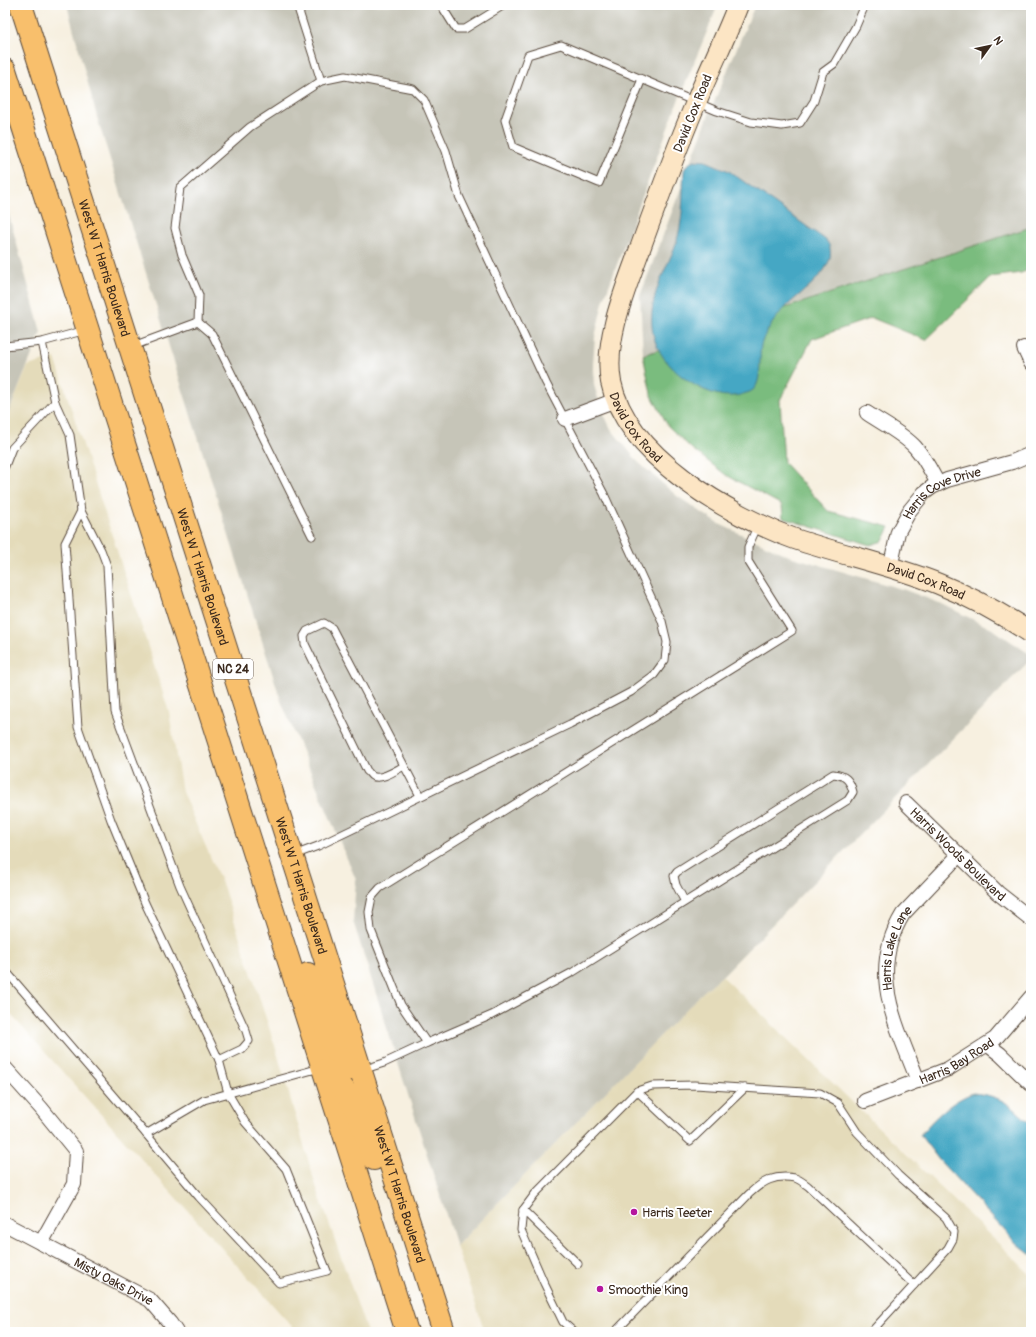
<svg xmlns="http://www.w3.org/2000/svg" width="1036" height="1337" viewBox="0 0 1036 1337" font-family="Pangolin,sans-serif">
  <rect width="100%" height="100%" fill="#fff"/>
  <filter id="ink" filterUnits="userSpaceOnUse"><feTurbulence type="fractalNoise" baseFrequency=".025" numOctaves="2"/><feDisplacementMap in="SourceGraphic" scale="8" xChannelSelector="R" yChannelSelector="G"/><feConvolveMatrix kernelMatrix="1 2 1 2 8 2 1 2 1" color-interpolation-filters="sRGB"/></filter>
  <filter id="wash" filterUnits="userSpaceOnUse"><feTurbulence type="fractalNoise" baseFrequency=".012" numOctaves="4" result="noise"/><feDisplacementMap in="SourceGraphic" scale="16" xChannelSelector="R" yChannelSelector="G"/><feGaussianBlur stdDeviation="0.9" result="paint"/><feColorMatrix in="noise" values="0 0 0 0 0 0 0 0 0 0 0 0 0 0 0 0 0 1.4 0 .05"/><feComposite in="paint" operator="in"/></filter>
  <g filter="url(#wash)">
    <rect width="100%" height="100%" fill="#f7f0e0"/>
    <g fill="#e4dbba">
      <polygon points="55,358 169,712 182,792 223,886 276,1049 314,1180 367,1332 297,1332 5,1008 5,422 28,366"/>
      <polygon points="722,976 1031,1275 1031,1332 485,1332 456,1246 704,991"/>
    </g>
    <g fill="#c6c5b8">
      <polygon points="67,5 718,5 678,101 603,302 595,337 593,364 594,385 601,408 611,429 638,462 677,496 719,524 789,556 905,590 942,604 994,630 1031,655 1031,659 722,976 704,991 456,1246 353,921 356,880 281,701 98,121"/>
      <polygon points="755,5 1031,5 1031,227 643,355 640,296 709,114"/>
      <polygon points="5,201 41,332 5,422"/>
    </g>
    <polygon fill="#7abc7e" stroke="#5a734e" points="1031,227 1031,269 1021,273 991,277 926,340 872,318 812,339 780,400 784,463 828,511 890,527 883,541 870,545 783,518 782,505 726,475 692,449 668,426 651,394 643,355"/>
    <g fill="#44a7c4" stroke="#406871">
      <path d="M 694,160 L 706,161 L 729,171 L 826,240 C 828,243 830,246 830,249 C 835,270 801,292 788,305 C 777,316 766,329 761,345 C 759,356 762,381 754,389 C 750,393 745,393 740,395 C 711,402 670,374 658,348 C 648,329 651,303 659,284 C 665,267 674,253 678,236 C 684,214 682,192 684,170 L 687,165 Z"/>
      <path d="M 973,1093 C 1003,1096 1010,1105 1031,1124 L 1031,1255 L 1016,1243 L 939,1160 L 920,1135 C 935,1117 951,1101 973,1093 Z"/>
    </g>
  </g>
  <g filter="url(#ink)">
    <g fill="none" stroke-linecap="round" stroke-linejoin="round">
      <g stroke="#57483b" stroke-width="9">
        <g id="service">
          <polyline points="297,5 321,81"/>
          <polyline points="441,5 456,29 465,29 504,5"/>
          <polyline points="642,79 599,183 513,147 505,120 528,55 561,45 717,111 751,122 782,126 800,123 814,101 823,72 834,64 856,26 865,5"/>
          <polyline points="198,322 212,334 312,536"/>
          <polyline points="86,330 42,342 55,402 70,435 81,511 65,543 78,727 111,820 145,903 219,1060 228,1093 245,1122 286,1169 327,1271 279,1283 199,1197 146,1134 204,1100 320,1068"/>
          <polyline points="5,346 42,342"/>
          <polyline points="133,346 198,322 199,295 182,255 175,228 180,188 250,127 321,81 345,76 413,89 424,100 446,151 459,196 546,383 604,494 662,621 667,642 665,660 654,675 631,692 570,724 318,846 294,855"/>
          <polyline points="5,466 12,448 55,402"/>
          <polyline points="81,511 101,550 107,566 115,712 180,886 246,1031 249,1041 242,1049 219,1060"/>
          <path d="M 404,766 C 396,770 381,781 372,776 C 370,775 369,772 367,771 L 305,644 L 304,636 L 307,631 L 324,623 L 332,628 L 420,796"/>
          <path d="M 685,902 L 676,885 L 674,876 L 677,872 L 833,774 C 845,775 850,780 853,792 L 848,800 L 573,972 L 492,1015 L 427,1043 L 401,1005 L 371,930 L 369,912 L 372,897 L 380,888 L 792,631 L 748,561 L 748,547 L 758,525"/>
          <polyline points="5,970 146,1134"/>
          <polyline points="362,1070 384,1063 427,1043"/>
          <polyline points="637,1091 690,1141 745,1088"/>
          <polyline points="523,1210 578,1264"/>
          <polyline points="574,1332 563,1322 544,1283 521,1230 523,1210 535,1194 637,1091 652,1086 695,1085 820,1093 838,1103 857,1132 898,1175 946,1218 954,1232 953,1239 948,1248 871,1332"/>
          <path d="M 615,1332 L 749,1194 C 763,1181 775,1174 795,1178 C 799,1179 804,1183 808,1186 L 914,1285"/>
        </g>
      </g>
      <g stroke="#57483b" stroke-width="16">
        <g id="minor">
          <polyline points="1024,348 1031,363"/>
          <path d="M 867,413 C 883,424 902,433 915,447 C 925,458 931,471 938,484"/>
          <polyline points="565,419 616,400"/>
          <path id="s1" d="M 890,568 L 898,532 L 910,510 L 924,493 L 932,487 L 947,480 L 1012,462 L 1031,454"/>
          <path id="s2" d="M 906,803 L 998,893 L 1031,919"/>
          <polyline points="988,1045 1000,1054 1031,1084"/>
          <polyline points="5,1068 41,1108 76,1151 74,1184 41,1243"/>
          <path id="s3" d="M 918,1081 C 896,1023 867,973 903,914 L 959,855"/>
          <path id="s4" d="M 865,1101 L 948,1069 L 995,1039 L 1031,997"/>
          <path id="s5" d="M 5,1224 L 150,1300 L 170,1323 L 176,1332"/>
        </g>
      </g>
      <g stroke="#57483b" stroke-width="22">
        <g id="secondary">
          <path id="s6" d="M 738,5 C 725,39 708,72 695,105 C 675,152 658,199 641,246 C 627,285 603,340 611,382 C 626,456 730,516 795,539 C 842,555 892,565 939,584 C 971,597 1002,614 1031,633"/>
        </g>
      </g>
      <g stroke="#57483b" stroke-width="24">
        <g id="primary">
          <path id="s7" d="M 21,5 L 444,1332"/>
          <polyline points="5,70 407,1332"/>
          <path d="M 308,974 C 315,995 332,1056 348,1067 C 352,1070 356,1070 360,1070"/>
          <path d="M 325,1070 C 356,1094 361,1125 374,1159"/>
        </g>
      </g>
      <use href="#service" stroke="#fff" stroke-width="7"/>
      <use href="#minor" stroke="#fff" stroke-width="14"/>
      <use href="#secondary" stroke="#fce5c4" stroke-width="20"/>
      <use href="#primary" stroke="#f8bf6c" stroke-width="22"/>
    </g>
  </g>
  <g fill="#b5179e" stroke="#fff" stroke-width="1.5">
    <circle cx="634" cy="1212" r="4"/>
    <circle cx="600" cy="1289" r="4"/>
  </g>
  <g text-anchor="middle" stroke-width="4" stroke-linejoin="round" paint-order="stroke">
    <rect fill="#fff" stroke="#766a62" stroke-width="1" x="213" y="659" width="40" height="20" rx="3"/>
    <g font-size="12" font-weight="bold" fill="#3b2a1e">
      <text x="233" y="673">NC 24</text>
    </g>
    <g font-size="13" fill="#3b2a1e" stroke="#fff">
      <text transform="translate(692 113) rotate(-68)" y="5">David Cox Road</text>
      <text dy="5" stroke="none"><textPath href="#s7" startOffset="276">West W T Harris Boulevard</textPath></text>
      <text dy="5" stroke="none"><textPath href="#s6" startOffset="453">David Cox Road</textPath></text>
      <text dy="5" stroke="none"><textPath href="#s1" startOffset="99">Harris Cove Drive</textPath></text>
      <text dy="5" stroke="none"><textPath href="#s7" startOffset="600">West W T Harris Boulevard</textPath></text>
      <text dy="5" stroke="none"><textPath href="#s6" startOffset="789">David Cox Road</textPath></text>
      <text dy="5" stroke="none"><textPath href="#s2" startOffset="73">Harris Woods Boulevard</textPath></text>
      <text dy="5" stroke="none"><textPath href="#s7" startOffset="924">West W T Harris Boulevard</textPath></text>
      <text dy="5" stroke="none"><textPath href="#s3" startOffset="140">Harris Lake Lane</textPath></text>
      <text dy="5" stroke="none"><textPath href="#s4" startOffset="100">Harris Bay Road</textPath></text>
      <text dy="5" stroke="none"><textPath href="#s7" startOffset="1248">West W T Harris Boulevard</textPath></text>
      <text dy="5" stroke="none"><textPath href="#s5" startOffset="123">Misty Oaks Drive</textPath></text>
    </g>
    <g font-size="13" fill="#3b2a1e" stroke="#fff" text-anchor="start">
      <text x="642" y="1217">Harris Teeter</text>
      <text x="608" y="1294">Smoothie King</text>
    </g>
  </g>
  <rect width="1036" height="1337" fill="none" stroke="#fff" stroke-width="20"/>
  <g transform="translate(990 46) rotate(57)" stroke="#ffffff" stroke-width="3" paint-order="stroke">
  <path d="M0-3L7 15L0 10L-7 15Z" fill="#3b2a1e"/>
  <text y="-6" font-size="11" font-weight="bold" text-anchor="middle" fill="#3b2a1e">N</text>
  </g>
</svg>
